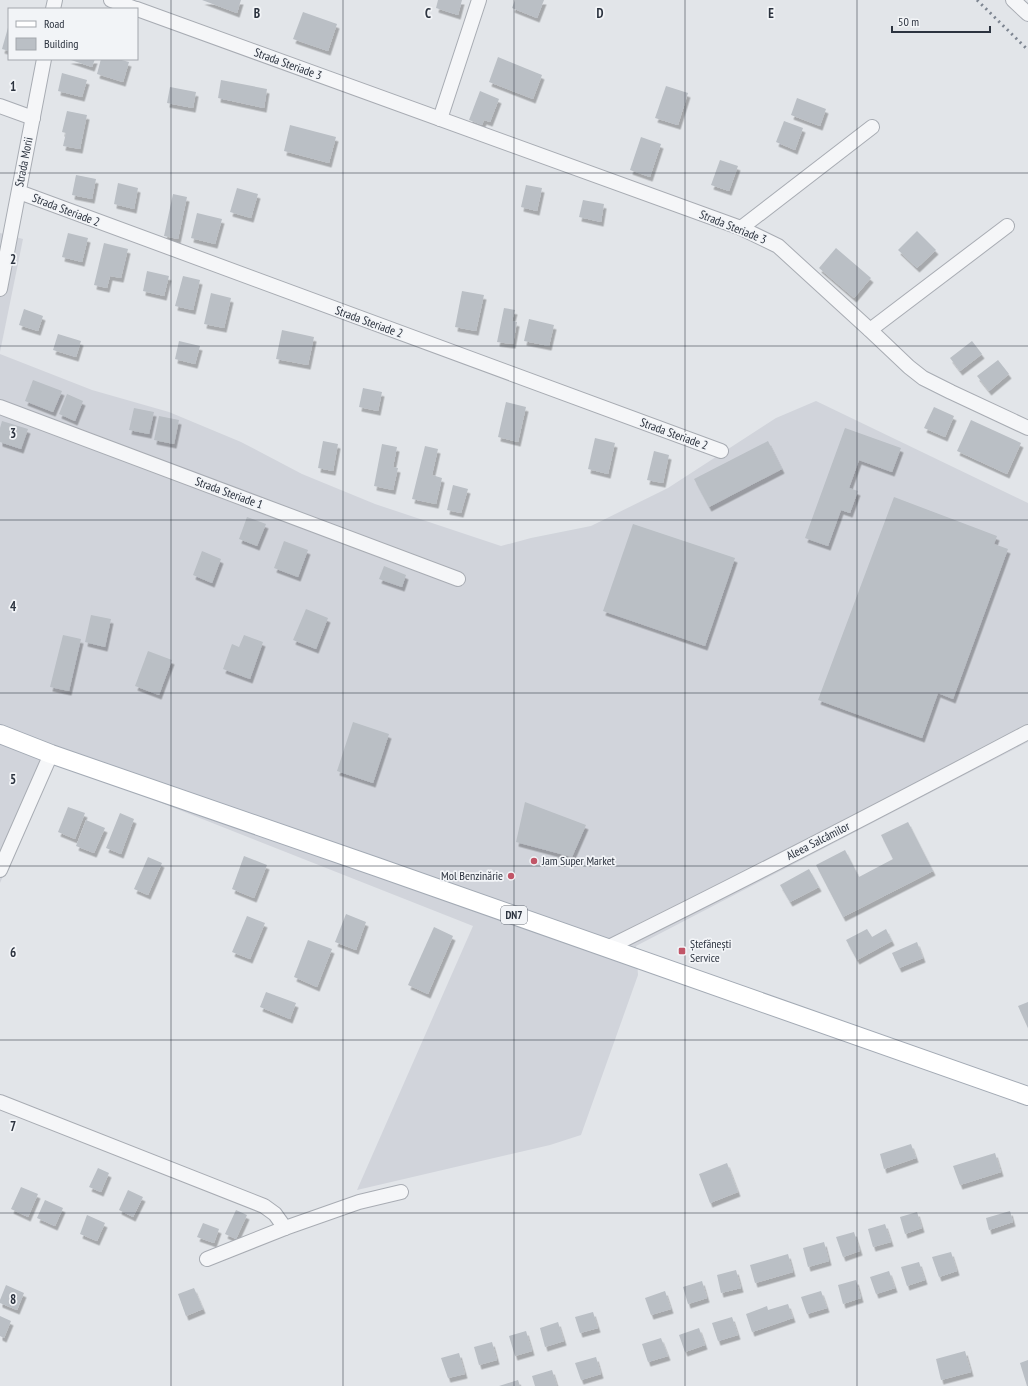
<svg xmlns="http://www.w3.org/2000/svg" width="1028" height="1386" viewBox="0 0 1028 1386" font-family="'PT Sans Narrow',sans-serif">
  <defs>
    <filter id="shadow"><feDropShadow dx="2.5" dy="4.5" stdDeviation="0" flood-color="#0004"/></filter>
  </defs>
  <rect width="100%" height="100%" fill="#e2e5e9"/>
  <g fill="#d1d4db">
    <polygon points="0,233 23,239 0,352"/>
    <polygon points="0,354 92,390 169,412 241,442 302,474 375,504 501,546 531,538 591,526 668,488 776,418 816,401 1028,503 1028,742 636,946 638,975 581,1135 550,1145 357,1190 473,926 53,760 0,883"/>
  </g>
  <g fill="#babfc5" filter="url(#shadow)">
    <polygon points="202,0 241,0 237,13"/>
    <polygon points="438,0 462,0 458,15 436,8"/>
    <polygon points="515,0 544,0 537,18 512,8"/>
    <polygon points="303,12 337,24 328,51 293,39"/>
    <polygon points="9,24 9,51 2,49"/>
    <polygon points="498,57 542,75 533,99 489,82"/>
    <polygon points="68,59 95,59 92,67"/>
    <polygon points="101,59 118,59 129,62 123,82 97,74"/>
    <polygon points="62,73 87,80 82,97 58,91"/>
    <polygon points="221,80 267,89 264,108 218,98"/>
    <polygon points="666,86 688,93 678,125 655,118"/>
    <polygon points="170,87 196,92 193,108 167,103"/>
    <polygon points="480,91 499,99 490,122 484,120 482,125 469,120"/>
    <polygon points="797,98 826,109 820,126 791,115"/>
    <polygon points="67,111 87,115 80,149 63,146 66,133 62,132"/>
    <polygon points="784,121 803,128 795,150 776,142"/>
    <polygon points="290,125 336,137 329,163 284,151"/>
    <polygon points="641,137 661,144 650,177 630,170"/>
    <polygon points="720,160 738,166 729,191 711,185"/>
    <polygon points="76,175 96,179 92,199 72,195"/>
    <polygon points="118,183 138,188 134,209 114,204"/>
    <polygon points="526,185 542,188 537,211 521,207"/>
    <polygon points="237,188 258,194 251,218 230,212"/>
    <polygon points="173,194 187,197 178,239 164,236"/>
    <polygon points="583,200 604,204 601,222 579,217"/>
    <polygon points="197,213 222,219 215,244 191,238"/>
    <polygon points="917,231 936,250 917,268 898,250"/>
    <polygon points="68,233 88,238 82,262 62,257"/>
    <polygon points="104,243 128,249 121,278 110,276 107,288 94,285"/>
    <polygon points="836,248 871,278 854,298 819,268"/>
    <polygon points="147,271 169,276 164,296 143,291"/>
    <polygon points="183,276 200,280 193,310 175,306"/>
    <polygon points="462,291 484,295 476,331 455,327"/>
    <polygon points="211,293 231,298 224,328 204,324"/>
    <polygon points="504,308 515,310 512,321 517,322 513,344 497,342"/>
    <polygon points="24,309 43,316 38,331 19,325"/>
    <polygon points="529,319 554,325 549,346 524,341"/>
    <polygon points="282,330 314,337 308,365 276,359"/>
    <polygon points="58,334 81,341 76,357 53,350"/>
    <polygon points="179,341 200,346 195,364 175,359"/>
    <polygon points="972,341 982,354 960,371 950,358"/>
    <polygon points="998,360 1009,374 989,391 977,376"/>
    <polygon points="33,380 62,391 53,412 25,401"/>
    <polygon points="363,388 382,392 378,411 359,407"/>
    <polygon points="67,394 83,401 75,421 59,414"/>
    <polygon points="506,402 526,407 518,442 498,437"/>
    <polygon points="934,407 954,416 945,437 924,428"/>
    <polygon points="134,408 154,412 149,434 129,430"/>
    <polygon points="159,416 179,420 174,444 154,440"/>
    <polygon points="971,420 1021,443 1007,474 957,451"/>
    <polygon points="2,421 28,429 21,449 0,442 0,428"/>
    <polygon points="845,428 901,448 892,472 859,460 849,488 858,491 850,513 841,510 828,546 805,538"/>
    <polygon points="595,438 615,443 608,474 588,469"/>
    <polygon points="323,441 338,444 333,471 318,468"/>
    <polygon points="768,441 782,469 709,507 694,479"/>
    <polygon points="382,444 397,447 393,467 398,468 393,490 374,486"/>
    <polygon points="425,446 438,449 432,475 442,478 436,504 412,499"/>
    <polygon points="654,451 669,455 663,483 647,480"/>
    <polygon points="453,485 468,489 461,513 447,510"/>
    <polygon points="894,497 997,536 994,544 1008,549 953,699 938,693 922,738 818,700"/>
    <polygon points="247,517 266,524 257,546 239,539"/>
    <polygon points="633,524 735,558 705,646 603,611"/>
    <polygon points="284,541 308,550 298,577 274,568"/>
    <polygon points="202,551 221,559 212,583 193,575"/>
    <polygon points="384,566 406,575 402,587 379,579"/>
    <polygon points="306,609 328,618 316,649 293,640"/>
    <polygon points="91,615 111,619 105,647 85,642"/>
    <polygon points="63,635 81,639 69,691 50,687"/>
    <polygon points="244,635 263,642 250,679 223,669 232,644 239,647"/>
    <polygon points="148,651 172,660 159,695 135,686"/>
    <polygon points="353,722 389,734 373,783 337,771"/>
    <polygon points="525,802 586,825 572,857 516,842"/>
    <polygon points="68,807 85,813 75,839 58,832"/>
    <polygon points="120,813 134,819 121,854 106,848"/>
    <polygon points="86,820 105,828 94,853 76,846"/>
    <polygon points="908,822 933,871 843,917 816,865 845,850 859,877 893,859 881,835"/>
    <polygon points="244,856 267,865 254,898 232,889"/>
    <polygon points="148,857 162,863 148,895 134,889"/>
    <polygon points="809,869 819,887 790,902 780,885"/>
    <polygon points="346,914 366,922 356,950 335,942"/>
    <polygon points="247,916 265,923 250,959 232,952"/>
    <polygon points="434,927 453,936 428,994 408,985"/>
    <polygon points="867,929 872,937 886,929 892,941 857,960 846,940"/>
    <polygon points="308,940 332,949 317,987 294,977"/>
    <polygon points="917,942 923,958 899,968 892,953"/>
    <polygon points="266,992 296,1003 290,1019 260,1007"/>
    <polygon points="1028,1002 1028,1028 1018,1006"/>
    <polygon points="911,1144 916,1158 884,1169 880,1154"/>
    <polygon points="995,1153 1001,1172 960,1185 953,1166"/>
    <polygon points="727,1163 738,1192 710,1203 699,1174"/>
    <polygon points="98,1168 109,1173 101,1192 89,1187"/>
    <polygon points="21,1187 38,1194 28,1217 11,1209"/>
    <polygon points="128,1190 143,1197 133,1217 119,1210"/>
    <polygon points="45,1200 63,1208 55,1226 37,1218"/>
    <polygon points="236,1210 247,1215 236,1239 225,1234"/>
    <polygon points="1010,1211 1013,1222 989,1230 986,1218"/>
    <polygon points="917,1212 922,1228 905,1234 900,1217"/>
    <polygon points="87,1215 105,1223 97,1241 80,1234"/>
    <polygon points="203,1223 219,1229 214,1243 197,1237"/>
    <polygon points="885,1224 891,1242 873,1247 868,1229"/>
    <polygon points="854,1232 860,1251 843,1257 836,1237"/>
    <polygon points="824,1242 829,1261 808,1267 803,1248"/>
    <polygon points="951,1252 957,1271 939,1277 932,1257"/>
    <polygon points="788,1254 793,1272 755,1283 750,1265"/>
    <polygon points="919,1262 925,1280 907,1286 901,1267"/>
    <polygon points="736,1270 741,1288 721,1293 717,1275"/>
    <polygon points="889,1271 895,1288 876,1294 870,1277"/>
    <polygon points="856,1280 861,1298 843,1304 838,1285"/>
    <polygon points="702,1281 707,1298 688,1304 683,1287"/>
    <polygon points="6,1285 24,1293 17,1310 0,1303 0,1300"/>
    <polygon points="194,1288 203,1309 186,1316 178,1294"/>
    <polygon points="665,1291 671,1309 651,1315 645,1298"/>
    <polygon points="821,1291 827,1308 807,1314 801,1297"/>
    <polygon points="788,1304 793,1318 752,1332 746,1314 767,1306 768,1310"/>
    <polygon points="593,1312 598,1328 580,1333 575,1317"/>
    <polygon points="0,1316 11,1321 4,1338 0,1336"/>
    <polygon points="732,1317 738,1335 718,1341 712,1323"/>
    <polygon points="558,1322 564,1341 545,1347 540,1328"/>
    <polygon points="699,1328 705,1345 685,1352 679,1335"/>
    <polygon points="526,1331 532,1351 515,1356 509,1336"/>
    <polygon points="661,1338 668,1356 648,1362 642,1344"/>
    <polygon points="492,1342 497,1360 479,1365 474,1347"/>
    <polygon points="965,1351 971,1372 941,1380 936,1359"/>
    <polygon points="459,1353 465,1374 448,1378 441,1358"/>
    <polygon points="596,1357 601,1374 581,1380 575,1363"/>
    <polygon points="1028,1360 1028,1386 1027,1386 1020,1363"/>
    <polygon points="552,1370 557,1386 535,1386 532,1376"/>
    <polygon points="518,1380 520,1386 499,1386"/>
  </g>
  <g fill="none" stroke-linecap="round" stroke-linejoin="round">
    <g stroke="#a8acb3" stroke-width="16">
      <g id="minor">
        <polyline points="111,0 136,9"/>
        <polyline points="1013,0 1028,14"/>
        <polyline points="53,9 55,0"/>
        <polyline points="137,9 741,228 778,246 870,330 909,367 923,378 951,392 1028,428"/>
        <polyline points="0,106 33,118"/>
        <polyline points="440,119 479,0"/>
        <polyline points="19,192 721,451"/>
        <polyline points="741,228 872,127"/>
        <polyline points="0,289 44,59"/>
        <polyline points="870,330 1007,226"/>
        <polyline points="0,407 458,579"/>
        <polyline points="0,870 51,754"/>
        <path d="M 607,948 C 749,878 888,806 1028,732"/>
        <polyline points="0,1102 264,1206 275,1214 285,1228"/>
        <polyline points="207,1259 285,1228 359,1202 401,1192"/>
      </g>
    </g>
    <g stroke="#a3aab4" stroke-width="20">
      <polyline id="major" points="0,734 51,754 377,867 1028,1096"/>
    </g>
    <use href="#minor" stroke="#f5f6f8" stroke-width="14"/>
    <use href="#major" stroke="#fff" stroke-width="18"/>
    <polyline stroke="#7d8591" stroke-width="3" stroke-dasharray="2 4" stroke-linecap="butt" points="977,0 1028,50"/>
  </g>
  <path fill="none" stroke="#2c333f" stroke-width="1" stroke-opacity="0.55" d="M 171,0 L 171,1386M 343,0 L 343,1386M 514,0 L 514,1386M 685,0 L 685,1386M 857,0 L 857,1386M 0,173 L 1028,173M 0,346 L 1028,346M 0,520 L 1028,520M 0,693 L 1028,693M 0,866 L 1028,866M 0,1040 L 1028,1040M 0,1213 L 1028,1213"/>
  <g fill="#c15567" stroke="#f2f4f7" stroke-width="1.5">
    <circle cx="534" cy="861" r="4"/>
    <circle cx="511" cy="876" r="4"/>
    <rect x="678" y="947" width="8" height="8" rx="2"/>
  </g>
  <g text-anchor="middle" stroke-width="3.5" stroke-linejoin="round" paint-order="stroke">
    <rect fill="#f2f4f7" stroke="#676d76" stroke-width="1" x="501" y="906" width="26" height="18" rx="3"/>
    <g font-size="11" font-weight="bold" fill="#2c333f">
      <text x="514" y="919">DN7</text>
    </g>
    <g font-size="12" fill="#2c333f" stroke="#f2f4f7">
      <text transform="translate(288 64) rotate(20)" y="4">Strada Steriade 3</text>
      <text transform="translate(24 162) rotate(-79)" y="4">Strada Morii</text>
      <text transform="translate(66 210) rotate(21)" y="4">Strada Steriade 2</text>
      <text transform="translate(733 227) rotate(22)" y="4">Strada Steriade 3</text>
      <text transform="translate(369 322) rotate(20)" y="4">Strada Steriade 2</text>
      <text transform="translate(674 434) rotate(20)" y="4">Strada Steriade 2</text>
      <text transform="translate(229 493) rotate(20)" y="4">Strada Steriade 1</text>
      <text transform="translate(818 841) rotate(-27)" y="4">Aleea Salcâmilor</text>
    </g>
    <g font-size="12" fill="#2c333f" stroke="#f2f4f7" text-anchor="start">
      <text x="542" y="865">Jam Super Market</text>
      <text x="503" y="880" text-anchor="end">Mol Benzinărie</text>
      <text x="690" y="948">Ștefănești<tspan x="690" dy="14">Service</tspan></text>
    </g>
  </g>
  <g font-size="13" text-anchor="middle" font-weight="bold" fill="#2c333f" stroke="#f2f4f7" stroke-width="3.5" stroke-linejoin="round" paint-order="stroke">
    <text x="257" y="18">B</text>
    <text x="428" y="18">C</text>
    <text x="600" y="18">D</text>
    <text x="771" y="18">E</text>
    <text x="13" y="91">1</text>
    <text x="13" y="264">2</text>
    <text x="13" y="438">3</text>
    <text x="13" y="611">4</text>
    <text x="13" y="784">5</text>
    <text x="13" y="957">6</text>
    <text x="13" y="1131">7</text>
    <text x="13" y="1304">8</text>
  </g>
  <rect x="8" y="8" width="130" height="52" fill="#f2f4f7" stroke="#a3a7ad"/>
  <rect x="16" y="21" width="20" height="6" fill="#ffffff" stroke="#a3a7ad"/>
  <text x="44" y="28" font-size="12" fill="#2c333f">Road</text>
  <rect x="16" y="38" width="20" height="12" fill="#babfc5" stroke="#a3a7ad"/>
  <text x="44" y="48" font-size="12" fill="#2c333f">Building</text>
  <path d="M892 26v6h98v-6" fill="none" stroke="#2c333f" stroke-width="2"/>
  <text x="898" y="26" font-size="12" fill="#2c333f" stroke="#f2f4f7" stroke-width="3" paint-order="stroke">50 m</text>
</svg>
